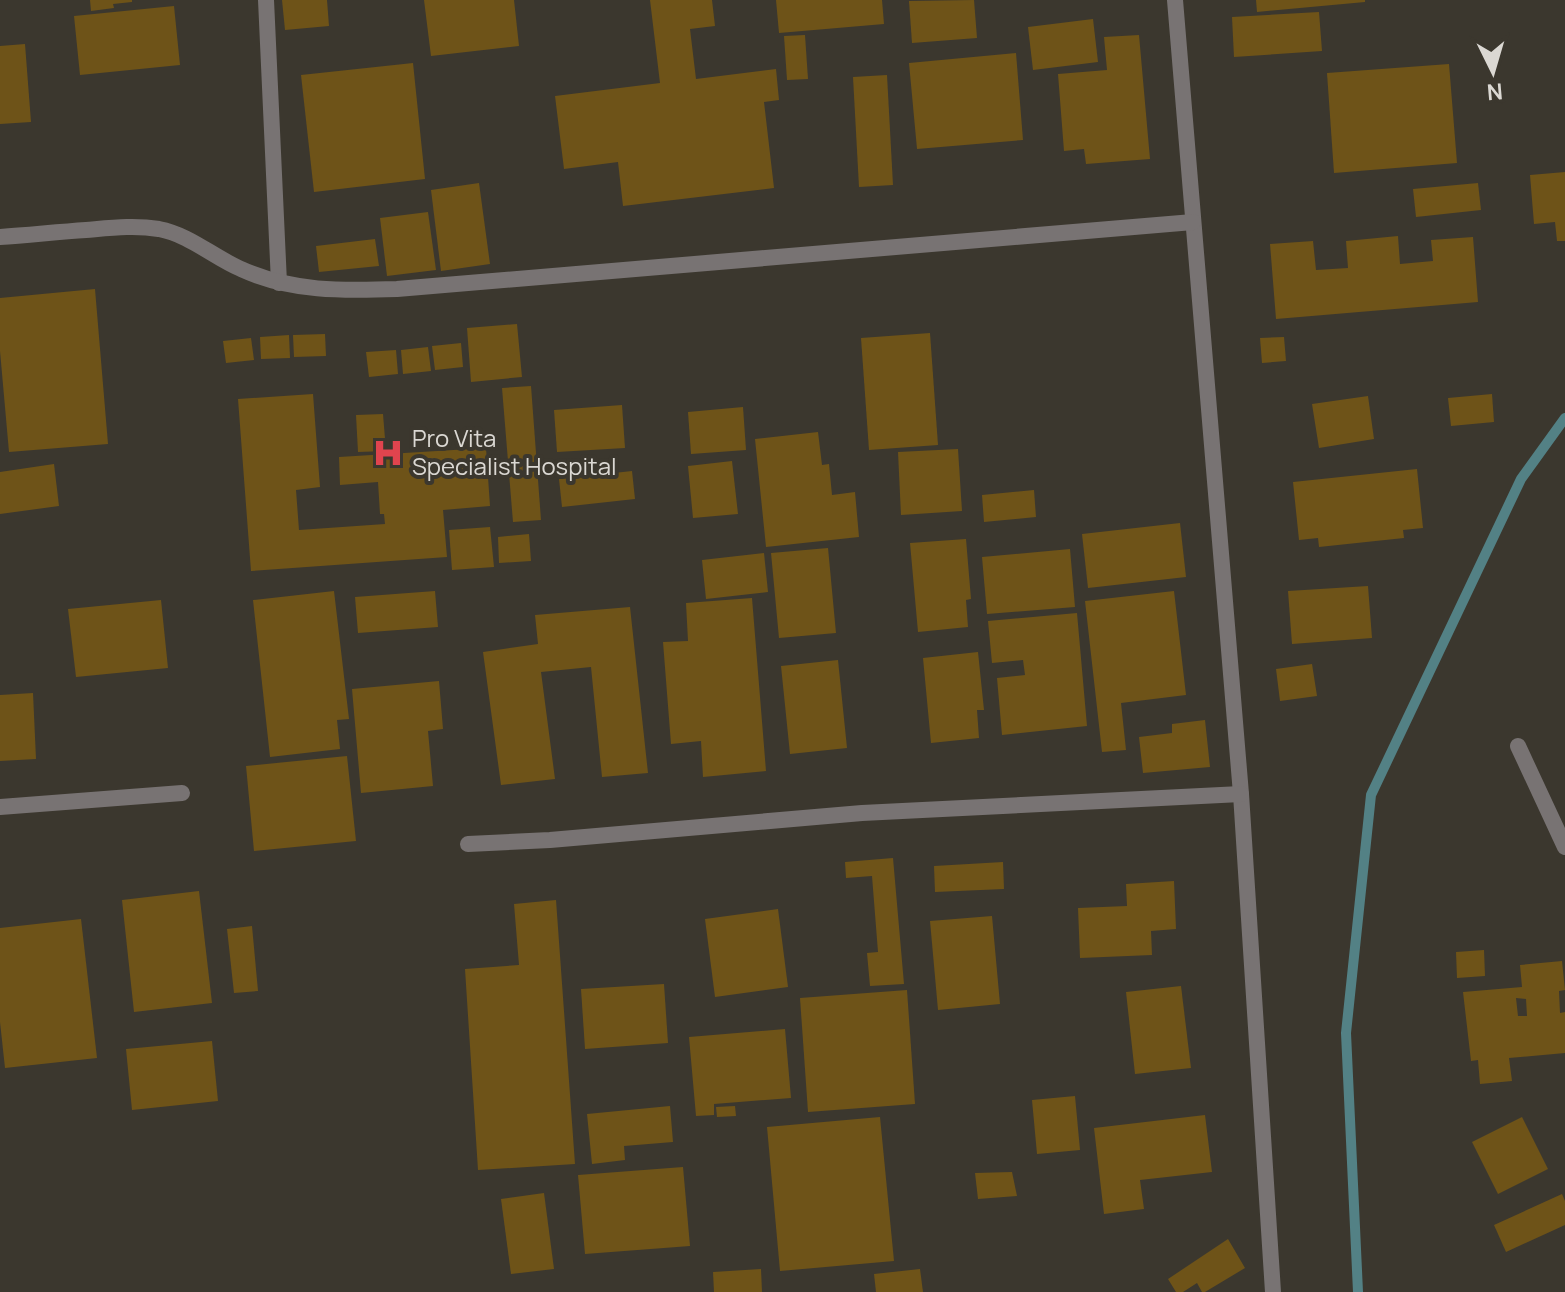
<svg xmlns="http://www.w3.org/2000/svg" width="1565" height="1292" viewBox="0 0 1565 1292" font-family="Manrope,sans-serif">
  <rect width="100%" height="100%" fill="#3b372e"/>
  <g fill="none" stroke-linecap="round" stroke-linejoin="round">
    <polyline stroke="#538185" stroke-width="10" points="1358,1292 1346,1033 1371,795 1521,479 1565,418"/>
  </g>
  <g fill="#6e5318" fill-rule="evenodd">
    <polygon points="90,0 132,0 132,2 113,4 114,8 91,11"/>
    <polygon points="282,0 327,0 329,26 285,30"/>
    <polygon points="424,0 514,0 519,46 431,56"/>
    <polygon points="650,0 712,0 715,26 690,29 696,79 776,69 779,100 764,102 774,188 623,206 618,162 564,169 555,96 660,83"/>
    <polygon points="776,0 882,0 884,24 779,33"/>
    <polygon points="974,0 977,38 912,43 909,1"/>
    <polygon points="1256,0 1365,0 1365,2 1257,12"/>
    <polygon points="174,6 180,65 80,75 74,16"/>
    <polygon points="1319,12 1322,51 1234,57 1232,17"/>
    <polygon points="1093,19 1098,62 1033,70 1028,27"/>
    <polygon points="805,35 808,79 787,80 784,36"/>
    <polygon points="1139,35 1150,159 1086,164 1084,149 1064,151 1058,74 1107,70 1104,37"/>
    <polygon points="25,44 31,122 0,124 0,46"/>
    <polygon points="1016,53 1023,140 917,149 909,63"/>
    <polygon points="413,63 425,179 314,192 301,75"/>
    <polygon points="1449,64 1457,163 1334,173 1327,73"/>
    <polygon points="887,75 893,185 859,187 853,77"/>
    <polygon points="1565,172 1565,241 1557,241 1555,222 1534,224 1530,175"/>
    <polygon points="479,183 490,264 441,271 431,190"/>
    <polygon points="1478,183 1481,210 1416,217 1413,189"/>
    <polygon points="428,212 436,270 387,276 380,218"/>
    <polygon points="1398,236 1400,264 1433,261 1431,240 1473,237 1478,302 1276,319 1270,244 1313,241 1316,270 1348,268 1346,241"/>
    <polygon points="375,239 379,266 319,272 316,246"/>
    <polygon points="95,289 108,444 9,452 0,351 0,298"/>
    <polygon points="517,324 522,377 471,382 467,328"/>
    <polygon points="930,333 938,445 869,450 861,338"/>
    <polygon points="325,334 326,356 294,357 293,335"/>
    <polygon points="289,335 290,358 261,359 260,337"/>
    <polygon points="1284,337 1286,361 1262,363 1260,338"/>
    <polygon points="251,338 254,360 226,363 223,341"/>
    <polygon points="461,343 463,367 435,370 432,346"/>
    <polygon points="428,347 431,371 403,374 401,350"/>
    <polygon points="396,350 398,374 369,377 366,352"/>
    <polygon points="531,386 541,520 513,522 502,388"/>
    <polygon points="313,394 320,487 296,490 299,530 385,524 384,514 380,514 378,482 340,485 339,457 486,448 490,506 443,510 447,557 251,571 238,399"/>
    <polygon points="1492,394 1494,422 1451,426 1448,398"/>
    <polygon points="1368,396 1374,439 1319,448 1312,404"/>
    <polygon points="622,405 625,448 557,452 554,410"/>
    <polygon points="743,407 746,450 691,454 688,412"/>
    <polygon points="383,414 386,451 358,452 356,415"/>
    <polygon points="818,432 822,465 829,464 832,495 855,492 859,537 766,547 755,439"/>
    <polygon points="958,449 962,511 901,515 898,452"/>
    <polygon points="732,461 738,514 693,518 688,466"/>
    <polygon points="54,464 59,506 0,514 0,472"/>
    <polygon points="1417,469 1423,528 1403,530 1404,538 1319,547 1318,538 1299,540 1293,482"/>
    <polygon points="632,471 635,499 562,507 559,479"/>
    <polygon points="1034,490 1036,517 984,522 982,495"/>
    <polygon points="1180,523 1186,577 1088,588 1082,534"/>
    <polygon points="490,527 494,567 452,570 449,530"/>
    <polygon points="529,534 531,561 499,563 498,537"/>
    <polygon points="966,539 971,599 966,600 968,627 918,632 910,543"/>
    <polygon points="828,548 836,633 779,638 771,553"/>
    <polygon points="1070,549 1075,607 987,614 982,557"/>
    <polygon points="764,553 768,592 706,599 702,560"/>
    <polygon points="1368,586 1372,638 1292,644 1288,591"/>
    <polygon points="334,591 349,719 337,720 340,749 270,757 253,600"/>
    <polygon points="435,591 438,627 358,633 355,597"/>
    <polygon points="1174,591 1186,695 1121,703 1126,750 1102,752 1085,601"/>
    <polygon points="752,598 766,771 703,777 701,741 671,744 663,642 688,641 686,603"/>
    <polygon points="161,600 168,668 76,677 68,609"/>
    <polygon points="630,607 648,773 602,777 591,667 541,672 555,779 501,785 483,652 538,644 535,615"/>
    <polygon points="1077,613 1087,726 1002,735 997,678 1025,675 1023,660 992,663 988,621"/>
    <polygon points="978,652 984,710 977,710 979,738 931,743 923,658"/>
    <polygon points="838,660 847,748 790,754 781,666"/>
    <polygon points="1312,664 1317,696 1280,701 1276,669"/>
    <polygon points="439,681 443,729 428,731 433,786 361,793 352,689"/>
    <polygon points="33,693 36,759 0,761 0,695"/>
    <polygon points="1205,720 1210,767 1143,773 1139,737 1172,733 1172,724"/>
    <polygon points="347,756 356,841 254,851 246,766"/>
    <polygon points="893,858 904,984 870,986 867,953 878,952 872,876 846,878 845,862"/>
    <polygon points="1003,862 1004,889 935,892 934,866"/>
    <polygon points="1174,881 1176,929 1151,931 1152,955 1080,958 1078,908 1127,906 1126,884"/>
    <polygon points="199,891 212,1003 134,1012 122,900"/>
    <polygon points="556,900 575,1164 478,1170 465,969 519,965 514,904"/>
    <polygon points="778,909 788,987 715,997 705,919"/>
    <polygon points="992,916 1000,1004 938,1010 930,921"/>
    <polygon points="81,919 97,1058 5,1068 0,1022 0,928"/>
    <polygon points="252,926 258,991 234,993 227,929"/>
    <polygon points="1484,950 1485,976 1457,978 1456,952"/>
    <path d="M 1562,961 L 1565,990 L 1559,991 L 1560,1013 L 1565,1012 L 1565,1053 L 1509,1058 L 1512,1081 L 1480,1084 L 1478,1060 L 1471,1061 L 1463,992 L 1522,987 L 1520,965 ZM 1516,998 L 1526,999 L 1527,1016 L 1518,1016 Z"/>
    <polygon points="664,984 668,1043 585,1049 581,989"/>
    <polygon points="1181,986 1191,1068 1135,1074 1126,992"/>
    <polygon points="907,990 915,1104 808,1112 800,998"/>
    <polygon points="785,1029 791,1098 714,1104 714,1115 696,1116 689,1037"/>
    <polygon points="212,1041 218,1101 132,1110 126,1049"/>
    <polygon points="1075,1096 1080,1150 1037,1154 1032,1100"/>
    <polygon points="670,1106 673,1142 624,1146 625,1160 592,1164 587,1114"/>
    <polygon points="735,1106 736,1116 717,1117 716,1107"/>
    <polygon points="1205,1115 1212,1172 1140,1180 1144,1209 1104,1214 1094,1128"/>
    <polygon points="880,1117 894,1261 780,1271 767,1127"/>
    <polygon points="1522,1117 1548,1169 1498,1194 1472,1142"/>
    <polygon points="683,1167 690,1246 585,1254 578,1175"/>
    <polygon points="1012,1172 1017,1196 978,1199 975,1173"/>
    <polygon points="544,1193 554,1269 511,1274 501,1199"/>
    <polygon points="1562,1194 1565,1201 1565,1225 1506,1252 1494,1225"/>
    <polygon points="1228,1239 1245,1268 1205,1292 1202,1292 1197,1283 1183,1292 1176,1292 1168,1279"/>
    <polygon points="761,1269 762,1292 714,1292 713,1272"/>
    <polygon points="920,1269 923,1292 876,1292 874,1274"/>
  </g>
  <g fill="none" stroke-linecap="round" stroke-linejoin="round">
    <g stroke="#787373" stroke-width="16">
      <polyline points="266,0 279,283"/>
      <polyline points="1175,0 1241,794 1273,1292"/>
      <path d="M 0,237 C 29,235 57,232 86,230 C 110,228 134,225 159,229 C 190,235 213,257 241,269 C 291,292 343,291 397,289 L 1193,222"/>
      <polyline points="1518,746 1565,847"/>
      <polyline points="0,807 182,793"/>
      <polyline points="468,844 550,840 862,813 1241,794"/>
    </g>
  </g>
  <defs>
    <g id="hospital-bare" transform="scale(2.4)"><path d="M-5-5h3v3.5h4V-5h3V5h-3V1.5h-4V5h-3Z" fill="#e0444e" stroke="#3b372e" stroke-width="2.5" paint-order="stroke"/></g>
  </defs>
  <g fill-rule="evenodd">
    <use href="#hospital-bare" x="388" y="453"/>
  </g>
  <g text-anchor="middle" stroke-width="8" stroke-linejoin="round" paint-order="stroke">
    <g font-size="24" fill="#dbd8d3" stroke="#3b372e" text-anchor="start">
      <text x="412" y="447">Pro Vita<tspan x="412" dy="28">Specialist Hospital</tspan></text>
    </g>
  </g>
  <g transform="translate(1493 72) rotate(175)" stroke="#3b372e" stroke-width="6" paint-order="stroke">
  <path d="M0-6L14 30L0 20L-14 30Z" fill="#dbd8d3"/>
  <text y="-12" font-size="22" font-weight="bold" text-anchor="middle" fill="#dbd8d3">N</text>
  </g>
</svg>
